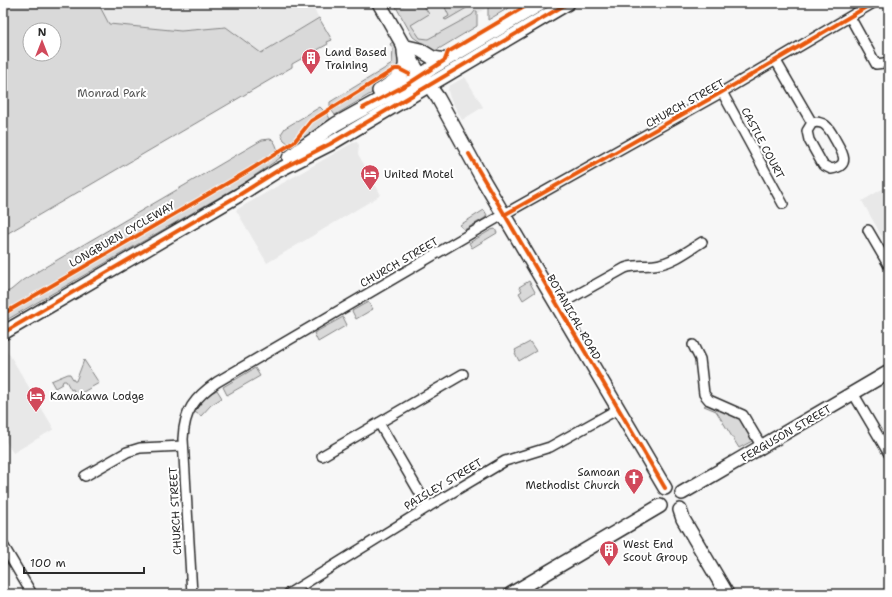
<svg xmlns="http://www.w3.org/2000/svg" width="892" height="597" viewBox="0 0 892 597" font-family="'Shantell Sans',sans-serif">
  <rect width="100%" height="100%" fill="#f7f7f7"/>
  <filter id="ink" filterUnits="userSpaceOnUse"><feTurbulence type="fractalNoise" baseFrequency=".025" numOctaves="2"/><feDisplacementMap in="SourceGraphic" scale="8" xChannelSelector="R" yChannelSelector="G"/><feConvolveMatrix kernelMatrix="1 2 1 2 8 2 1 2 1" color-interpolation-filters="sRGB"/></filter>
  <g filter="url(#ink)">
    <g fill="#e8e8e8">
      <polygon points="98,3 310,3 319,18 261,53 226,27 181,31 109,24"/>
      <polygon points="395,3 495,3 430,41 426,42 413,34"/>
      <polygon points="465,77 483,107 462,120 450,98 448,90 449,86"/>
      <polygon points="356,141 359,145 358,154 381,195 267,263 236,210"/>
      <polygon points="889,185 889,249 862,201"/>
      <polygon points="5,347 54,429 13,453 3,437 3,348"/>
    </g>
    <g fill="#d9d9d9" stroke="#828282" fill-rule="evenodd">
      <path d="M 3,3 L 98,3 L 109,24 L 181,31 L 226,27 L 261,53 L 319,18 L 332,40 L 327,42 L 328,44 L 292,64 L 292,67 L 3,236 ZM 30,30 L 54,30 L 54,54 L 30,54 Z"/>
      <polygon points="411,3 422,3 429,14 411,25 420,38 428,39 472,15 475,11 477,11 477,26 437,50 433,51 413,37 396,7"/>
      <polygon points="443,3 468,3 470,6 446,20 444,19 449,16"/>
      <polygon points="493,3 509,3 512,6 488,20 488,6"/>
      <polygon points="394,41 400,54 400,66 395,67 330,107 330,102 392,64 393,49 390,44"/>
      <polygon points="394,71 398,71 387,84 335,115 332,111"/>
      <polygon points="320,107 324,111 310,120 292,141 288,143 284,140 281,134 285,128"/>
      <polygon points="327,113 330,119 293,149 290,147 295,144 313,122"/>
      <path d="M 270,139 L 273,140 C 277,145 278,152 280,158 L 244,183 L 3,322 L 3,294 L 11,290 L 23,280 L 262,140 Z"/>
      <polygon points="484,210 487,215 485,218 464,230 460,225"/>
      <polygon points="495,229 497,233 472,248 469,243 491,230"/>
      <polygon points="529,281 535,292 523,300 519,293 522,291 519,287"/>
      <polygon points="368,302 373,309 356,319 352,311"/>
      <polygon points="343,317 347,325 318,342 314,333"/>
      <polygon points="530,342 536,351 519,361 515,353 516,352 515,350"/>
      <polygon points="84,360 99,383 76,396 73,389 71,390 66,381 63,381 62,384 55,388 51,381 68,374 70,374 74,381 76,381"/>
      <polygon points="255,368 260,376 227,395 223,387"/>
      <polygon points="217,390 222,398 211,405 201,416 193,411 206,396"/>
      <polygon points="709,403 738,416 754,440 739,448 716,411 704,406"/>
    </g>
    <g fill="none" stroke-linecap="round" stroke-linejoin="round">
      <g stroke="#2b2b2b" stroke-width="12">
        <g id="street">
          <polyline points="850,17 876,64 884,63"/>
          <polyline points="776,61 812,123"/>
          <polyline points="722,92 783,204"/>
          <path d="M 817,122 C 820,123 823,123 825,125 C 830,129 833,136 836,141 C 843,153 851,166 831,169 L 823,165 L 809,140 L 807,131 L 812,123 Z"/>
          <polyline points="868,230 889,266"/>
          <path d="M 557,306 L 625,268 C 637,264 648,267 660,264 C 675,261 689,250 702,242"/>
          <polyline points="693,345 700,359 704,394 709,400 743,415 762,447"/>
          <polyline points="853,393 889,454"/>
          <polyline points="379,423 428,507"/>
          <polyline points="322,456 463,374"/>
          <polyline points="85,476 127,452 140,448 183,446"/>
          <polyline points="3,545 32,594"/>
          <path d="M 192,594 L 183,439 C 184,411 194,398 217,382 L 492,221 L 722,92 L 873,3"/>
          <polyline points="288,594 428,507 505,461 550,447 618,409"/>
        </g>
      </g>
      <g stroke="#2b2b2b" stroke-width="16">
        <g id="secondary">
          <polyline points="379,3 416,68 438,98 482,178 665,488"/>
          <polyline points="403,46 420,50 433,58 445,60"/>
          <path d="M 379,91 C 388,85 402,78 405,66 C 406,61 404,55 404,50"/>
          <polyline points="289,158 306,145 336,124 408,84 432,68 542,3"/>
          <polyline points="3,333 239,195 277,171 330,144 568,3"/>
          <polyline points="682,493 889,372"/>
          <polyline points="680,510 683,519 727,594"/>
          <polyline points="511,594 660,506"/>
        </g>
      </g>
      <use href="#street" stroke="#fff" stroke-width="9"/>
      <use href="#secondary" stroke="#fff" stroke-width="13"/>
      <g stroke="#fff" stroke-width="6">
        <g id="cycleway">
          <polyline points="363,108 408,84 445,60 448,52 531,3"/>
          <polyline points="469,154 665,488"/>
          <polyline points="504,215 722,92 873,3"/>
          <polyline points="3,314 250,170 294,142 311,121 395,69 399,69 409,74"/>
          <polyline points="3,333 239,195 277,171 330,144 568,3"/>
        </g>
      </g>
      <use href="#cycleway" stroke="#e8590c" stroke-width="4"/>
    </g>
  </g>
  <defs>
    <g id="building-pin" transform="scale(1)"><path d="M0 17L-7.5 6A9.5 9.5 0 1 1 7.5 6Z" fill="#d1495b" stroke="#fff"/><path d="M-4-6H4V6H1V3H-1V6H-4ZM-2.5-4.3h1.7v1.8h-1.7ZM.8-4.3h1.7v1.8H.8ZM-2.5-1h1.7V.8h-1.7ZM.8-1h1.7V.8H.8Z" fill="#fff"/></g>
    <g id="hotel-pin" transform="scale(1)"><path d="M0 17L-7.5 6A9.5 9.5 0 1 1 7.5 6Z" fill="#d1495b" stroke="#fff"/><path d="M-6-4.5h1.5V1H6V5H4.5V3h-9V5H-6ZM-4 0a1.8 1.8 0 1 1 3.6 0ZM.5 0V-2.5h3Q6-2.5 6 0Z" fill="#fff"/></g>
    <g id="church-pin" transform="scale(1)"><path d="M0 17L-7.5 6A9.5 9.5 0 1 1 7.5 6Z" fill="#d1495b" stroke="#fff"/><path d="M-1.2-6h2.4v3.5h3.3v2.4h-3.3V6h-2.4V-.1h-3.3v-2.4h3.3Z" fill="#fff"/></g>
  </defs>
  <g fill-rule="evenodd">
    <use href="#building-pin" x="311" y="58"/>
    <use href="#hotel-pin" x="370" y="174"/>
    <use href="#hotel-pin" x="36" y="396"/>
    <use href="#church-pin" x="634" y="478"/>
    <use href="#building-pin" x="609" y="550"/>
  </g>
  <g text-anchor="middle" stroke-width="4" stroke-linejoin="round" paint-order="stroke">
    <g font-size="11" fill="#2b2b2b" stroke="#fff" text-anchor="start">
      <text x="325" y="56">Land Based<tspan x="325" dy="13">Training</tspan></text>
      <text x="384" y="178">United Motel</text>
      <text x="50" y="400">Kawakawa Lodge</text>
      <text x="620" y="476" text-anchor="end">Samoan<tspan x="620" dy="13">Methodist Church</tspan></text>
      <text x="623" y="548">West End<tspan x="623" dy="13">Scout Group</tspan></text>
    </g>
    <g font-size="11" fill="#565656" stroke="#fff">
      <text x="112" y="97">Monrad Park</text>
    </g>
    <g font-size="11" fill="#2b2b2b" stroke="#fff">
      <text transform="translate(685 103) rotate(-29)" y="4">CHURCH STREET</text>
      <text transform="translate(763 143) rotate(62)" y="4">CASTLE COURT</text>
      <text transform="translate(122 234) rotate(-30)" y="4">LONGBURN CYCLEWAY</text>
      <text transform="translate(399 262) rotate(-30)" y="4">CHURCH STREET</text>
      <text transform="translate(574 317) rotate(60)" y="4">BOTANICAL ROAD</text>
      <text transform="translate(786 433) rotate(-30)" y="4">FERGUSON STREET</text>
      <text transform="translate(443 484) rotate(-31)" y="4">PAISLEY STREET</text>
      <text transform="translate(175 511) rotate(-93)" y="4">CHURCH STREET</text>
    </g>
  </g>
  <rect width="892" height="597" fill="none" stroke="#fff" stroke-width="16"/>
  <rect x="8" y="8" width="876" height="581" fill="none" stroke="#2b2b2b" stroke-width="1.5" filter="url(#ink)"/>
  <g transform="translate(42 42)"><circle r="19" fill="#ffffff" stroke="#aaaaaa"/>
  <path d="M0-3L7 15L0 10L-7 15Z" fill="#d1495b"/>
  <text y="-6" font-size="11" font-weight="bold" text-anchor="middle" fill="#2b2b2b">N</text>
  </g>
  <path d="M24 567v6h120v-6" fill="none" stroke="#2b2b2b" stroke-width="2"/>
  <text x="30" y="567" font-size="12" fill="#2b2b2b" stroke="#ffffff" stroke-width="3" paint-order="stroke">100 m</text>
</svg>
